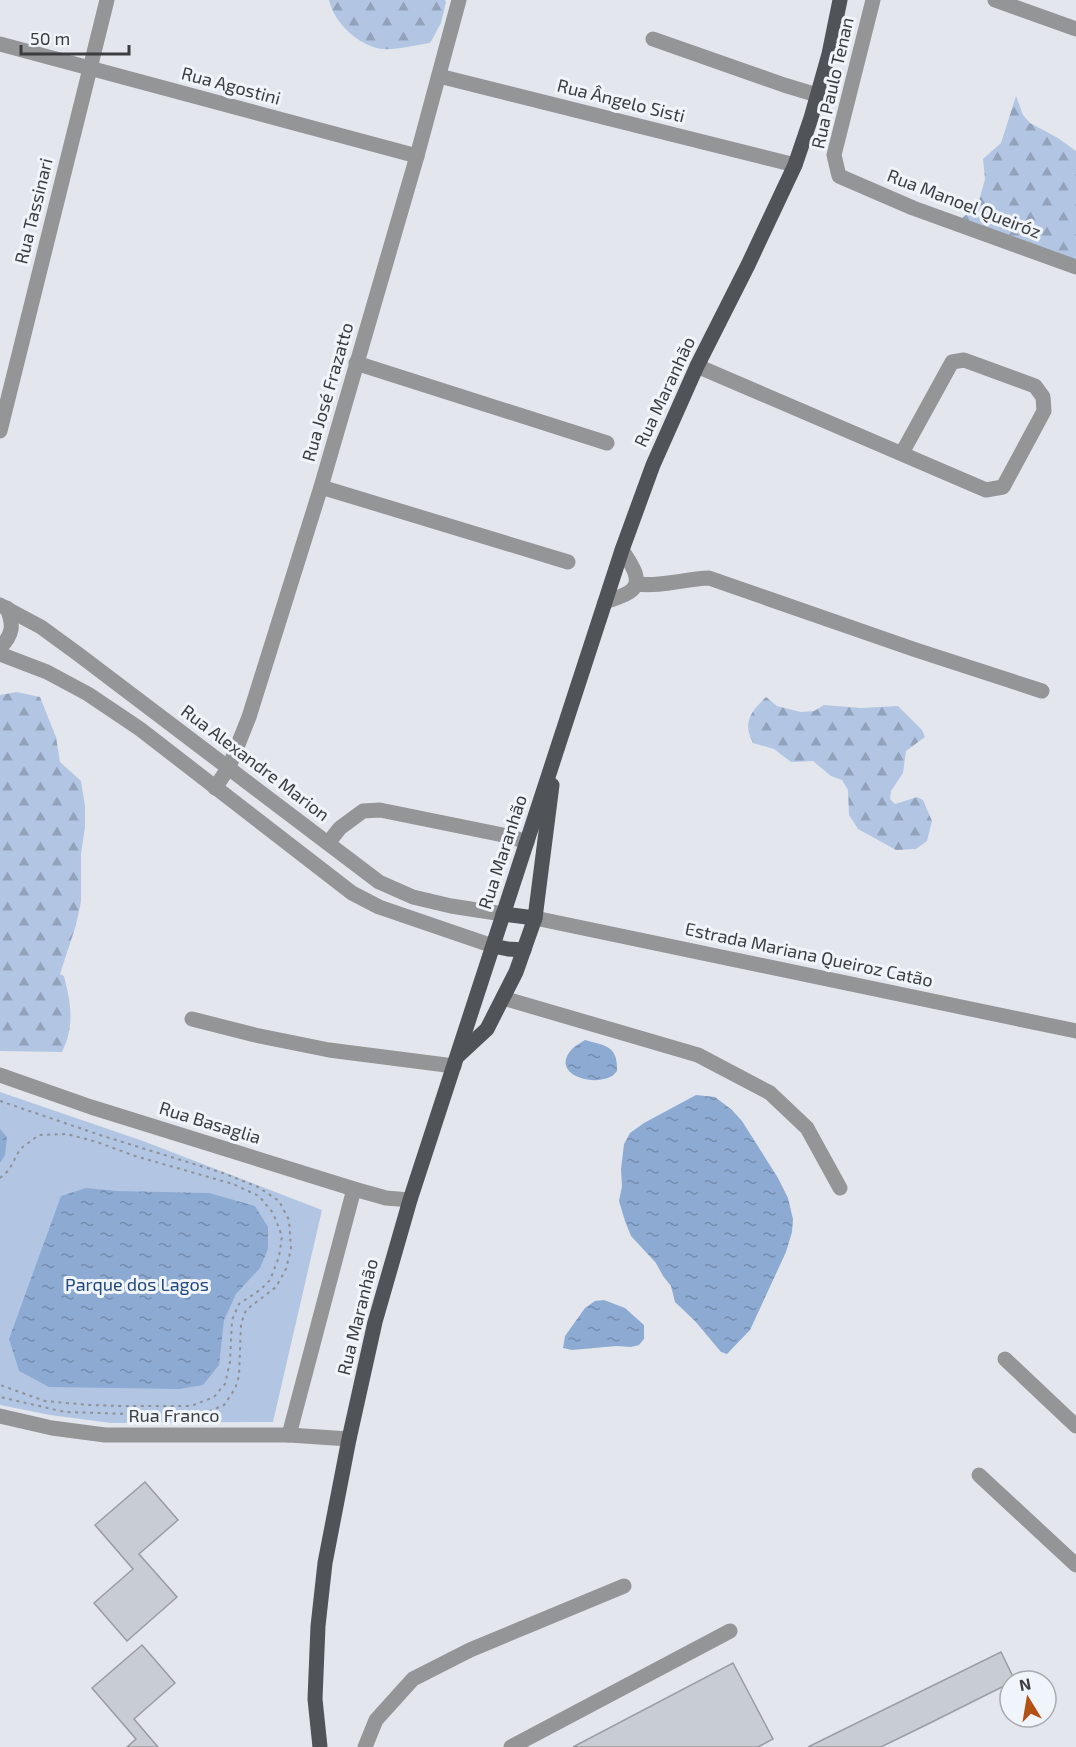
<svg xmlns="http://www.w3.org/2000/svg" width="1076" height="1747" viewBox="0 0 1076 1747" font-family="'Exo 2',sans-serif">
  <defs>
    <pattern id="forest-firs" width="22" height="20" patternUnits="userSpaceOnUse" patternTransform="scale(1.5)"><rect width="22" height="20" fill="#b2c6e4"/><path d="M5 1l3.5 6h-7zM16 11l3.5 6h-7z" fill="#92a2ba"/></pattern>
    <pattern id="water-ripples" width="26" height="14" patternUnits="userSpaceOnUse" patternTransform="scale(1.5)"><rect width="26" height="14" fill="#8daad3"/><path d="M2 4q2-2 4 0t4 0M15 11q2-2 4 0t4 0" fill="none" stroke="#748cad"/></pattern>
  </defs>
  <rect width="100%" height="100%" fill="#e3e7ed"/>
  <g fill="url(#forest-firs)">
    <path d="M 329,0 L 445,0 L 446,2 L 441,23 L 430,43 C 415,45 398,50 382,49 C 359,46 334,23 329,0 Z"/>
    <polygon points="1016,96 1023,115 1030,123 1058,138 1076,151 1076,271 960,220 978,204 985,179 983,159 1001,143"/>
    <path d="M 17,692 L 40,697 L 56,737 L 60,762 L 81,781 L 85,806 L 85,827 L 81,854 L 81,902 L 76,925 L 60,974 L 64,976 C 71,1004 75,1025 62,1052 L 0,1051 L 0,695 Z"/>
    <path d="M 766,697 L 777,706 L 801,712 L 814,711 L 824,705 L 861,708 L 898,706 L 922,730 L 925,737 L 906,751 L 903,773 L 891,791 L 890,799 L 895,804 L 917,797 L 923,800 L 932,821 L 927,841 L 916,849 L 896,850 L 858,829 L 849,815 L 848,790 L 842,780 L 831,776 L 813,761 L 791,762 L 774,749 L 753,743 C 742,722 751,712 766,697 Z"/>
  </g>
  <polygon fill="#b2c6e4" points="0,1092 143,1141 322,1210 273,1422 111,1423 50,1415 0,1405"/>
  <g fill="url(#water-ripples)">
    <path d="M 585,1040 C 605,1046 618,1045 617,1071 C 615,1073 613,1076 610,1077 C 589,1087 549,1072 573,1048 C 576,1045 581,1043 585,1040 Z"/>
    <polygon points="696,1095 715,1097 732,1110 742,1121 778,1178 788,1198 793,1219 792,1232 786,1252 750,1330 727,1354 721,1352 695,1321 675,1302 671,1286 663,1276 656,1263 631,1236 625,1221 619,1201 622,1186 621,1169 624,1144 630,1133 644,1123"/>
    <polygon points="0,1129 7,1137 5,1155 0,1163"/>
    <polygon points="86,1188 117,1191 209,1193 255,1206 268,1227 268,1249 260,1268 236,1294 224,1320 219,1365 203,1385 179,1389 49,1387 19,1371 9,1339 61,1196"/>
    <polygon points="604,1300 625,1308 644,1325 644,1339 639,1345 631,1347 616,1346 572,1350 563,1348 565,1336 585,1308 595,1301"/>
  </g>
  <g fill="#c8cdd3" stroke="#999da3" stroke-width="1.5">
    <polygon points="145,1482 178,1520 139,1554 177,1597 127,1641 94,1603 133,1569 95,1525"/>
    <polygon points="142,1645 175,1683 134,1719 158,1747 127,1747 136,1739 92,1688"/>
    <polygon points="1001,1652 1015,1681 1010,1681 1010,1683 928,1724 881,1747 808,1747"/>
    <polygon points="733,1663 773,1739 758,1747 573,1747"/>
  </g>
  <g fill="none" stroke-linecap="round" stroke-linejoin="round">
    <g stroke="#8e9195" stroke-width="2" stroke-dasharray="3 4.5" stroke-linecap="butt">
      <polyline points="0,1101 103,1136 223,1173 258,1187 279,1201 289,1220 291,1249 286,1269 276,1287 246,1310 241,1324 239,1376 235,1389 224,1405 198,1416 65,1412 0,1397"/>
      <polyline points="0,1178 9,1170 20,1149 39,1135 67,1134 97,1142 135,1156 233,1184 259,1196 273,1213 282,1236 279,1257 270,1280 260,1290 239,1304 232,1320 230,1362 225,1384 214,1397 191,1406 119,1406 89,1405 45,1401 0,1385"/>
    </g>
    <g stroke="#939597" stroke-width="15">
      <polyline points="873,0 834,155 839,176 913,208 1076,267"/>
      <polyline points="995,0 1076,29"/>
      <polyline points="653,39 784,85 817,95"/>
      <polyline points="0,44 417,156"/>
      <polyline points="439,76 795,165"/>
      <polyline points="356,363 607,443"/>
      <polyline points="697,366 986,490 1003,487 1044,411 1043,397 1035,386 964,360 952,362 902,453"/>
      <polyline points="0,431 107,0"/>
      <polyline points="321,487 568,562"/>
      <path d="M 636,584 C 661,587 684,579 709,578 L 916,650 L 1042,691"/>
      <path d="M 605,602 C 612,599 626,596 632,590 C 644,579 628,560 622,550"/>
      <polyline points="0,605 41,627 78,654 379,882 413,897 451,906 503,914"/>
      <path d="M 0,648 C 13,634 14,626 7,608"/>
      <polyline points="0,654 47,672 88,694 140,729 352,893 379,907 493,946"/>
      <polyline points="215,788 229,767 249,717 321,487 417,156 459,0"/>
      <polyline points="328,843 340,828 363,811 380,810 508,836 527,842"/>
      <polyline points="535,918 1076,1031"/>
      <polyline points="503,998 698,1055 770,1093 807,1128 840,1188"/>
      <polyline points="192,1019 255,1035 329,1050 454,1066"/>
      <polyline points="0,1075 91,1107 354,1189 386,1198 410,1200"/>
      <polyline points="1005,1359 1076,1426"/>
      <polyline points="0,1416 52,1428 105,1435 289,1435 349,1439"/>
      <polyline points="289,1435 354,1189"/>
      <polyline points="979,1475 1076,1565"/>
      <polyline points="365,1747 376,1720 413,1679 470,1650 624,1586"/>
      <polyline points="511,1747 730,1631"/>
    </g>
    <g stroke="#505357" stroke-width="15">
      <polyline points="503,914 535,918"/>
      <polyline points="493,946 508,949 524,950"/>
      <polyline points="459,1055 487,1029 516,972 535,918 552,785"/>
      <polyline points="320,1747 315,1699 318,1626 325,1563 349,1439 375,1322 410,1200 622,550 653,465 697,366 748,265 795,165 811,118 829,54 840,0"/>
    </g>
  </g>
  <g text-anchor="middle" stroke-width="6" stroke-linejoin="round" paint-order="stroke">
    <g font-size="18" fill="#3b3d3f" stroke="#f0f4fb">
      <text transform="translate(833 83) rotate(-77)" y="6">Rua Paulo Tenan</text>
      <text transform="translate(231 86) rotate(15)" y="6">Rua Agostini</text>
      <text transform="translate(621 101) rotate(14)" y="6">Rua Ângelo Sisti</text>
      <text transform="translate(964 204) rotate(21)" y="6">Rua Manoel Queiróz</text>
      <text transform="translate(34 211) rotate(-76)" y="6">Rua Tassinari</text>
      <text transform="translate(328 392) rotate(-74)" y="6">Rua José Frazatto</text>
      <text transform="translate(665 392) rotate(-65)" y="6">Rua Maranhão</text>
      <text transform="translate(255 763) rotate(37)" y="6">Rua Alexandre Marion</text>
      <text transform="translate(503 852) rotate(-72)" y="6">Rua Maranhão</text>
      <text transform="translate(809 955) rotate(12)" y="6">Estrada Mariana Queiroz Catão</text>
      <text transform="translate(210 1123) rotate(17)" y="6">Rua Basaglia</text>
      <text transform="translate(358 1317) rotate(-76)" y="6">Rua Maranhão</text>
      <text x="174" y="1422">Rua Franco</text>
    </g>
    <g font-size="18" fill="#22487c" stroke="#f0f4fb">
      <text x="137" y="1291">Parque dos Lagos</text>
    </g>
  </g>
  <g transform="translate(1028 1699) rotate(349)"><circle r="28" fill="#f0f4fb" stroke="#a8abb0" stroke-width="1.5"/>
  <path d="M0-4.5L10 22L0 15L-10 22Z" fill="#b35114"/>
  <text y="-9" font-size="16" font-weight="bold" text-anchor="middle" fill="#3b3d3f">N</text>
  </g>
  <path d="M21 45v9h108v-9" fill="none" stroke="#3b3d3f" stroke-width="3"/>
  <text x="30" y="45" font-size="18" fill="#3b3d3f" stroke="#f0f4fb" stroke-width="4.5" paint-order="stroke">50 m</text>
</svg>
